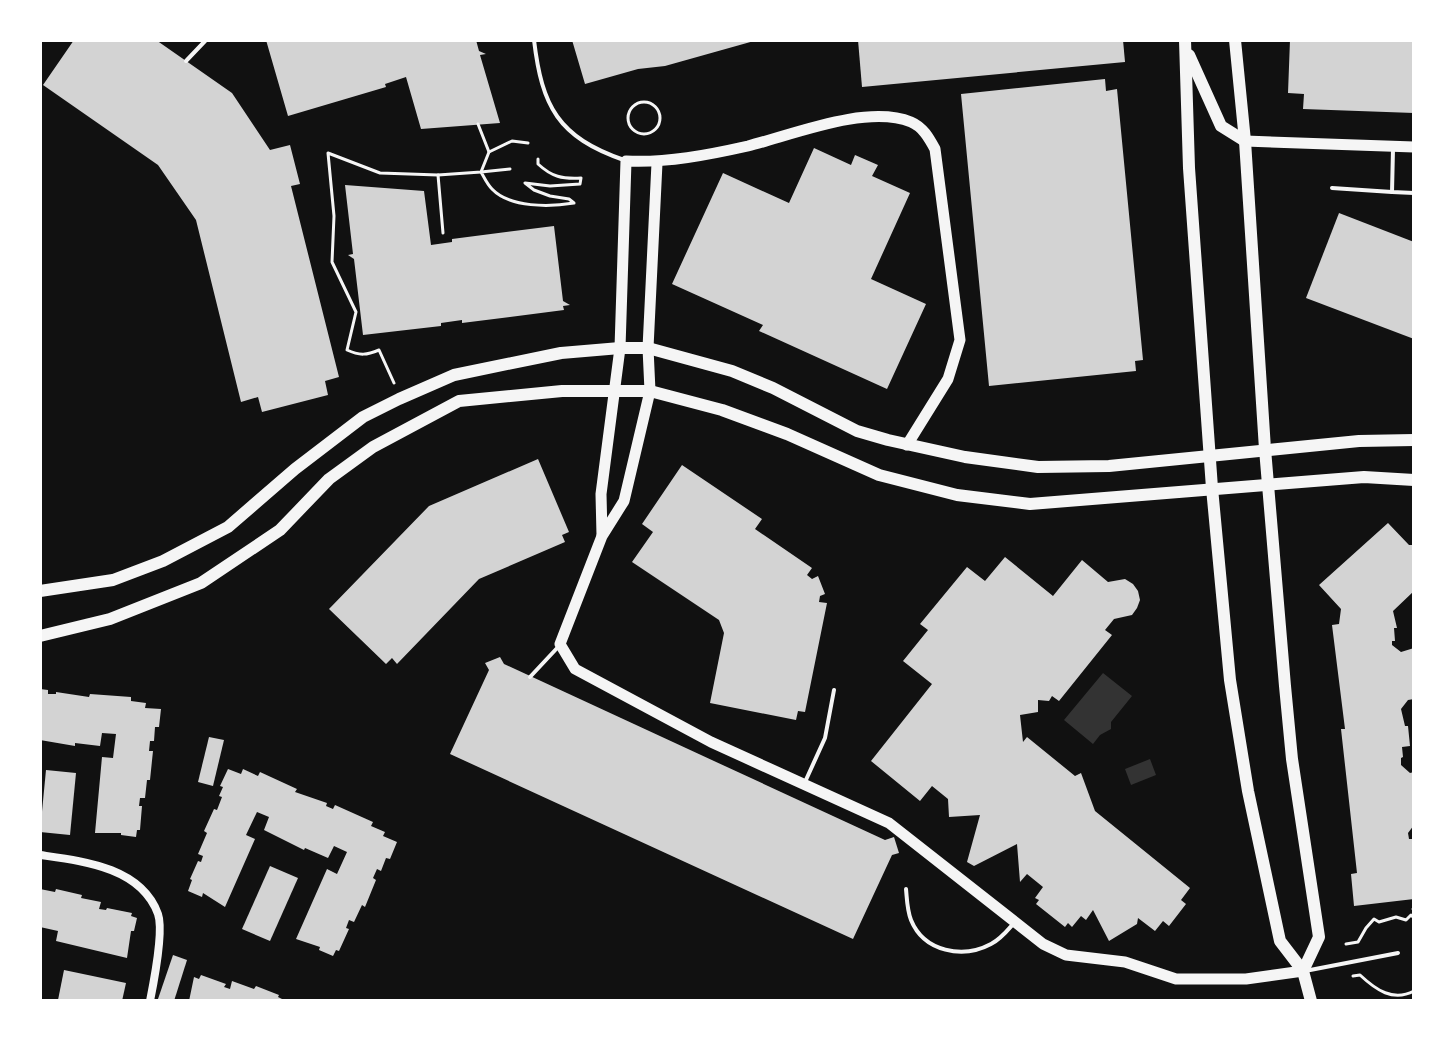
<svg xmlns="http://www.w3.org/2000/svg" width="1454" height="1041" viewBox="0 0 1454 1041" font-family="Jost,sans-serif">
  <rect width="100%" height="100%" fill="#111"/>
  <g fill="#333">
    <polygon points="1103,673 1132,696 1111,722 1111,729 1100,735 1093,744 1064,720"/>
    <polygon points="1150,759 1156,775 1131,785 1125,769"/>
  </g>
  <g fill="#d3d3d3">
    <polygon points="74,40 156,40 232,93 270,150 290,145 300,184 291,186 339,377 325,381 328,395 262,412 258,397 241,402 196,220 158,165 43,85"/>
    <polygon points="266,40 476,40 479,51 486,54 480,55 500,123 421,129 406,77 385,84 386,87 288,116"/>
    <polygon points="572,40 754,40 754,41 665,66 638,69 585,84"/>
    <polygon points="858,40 1123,40 1125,62 862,87"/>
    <polygon points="1290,40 1414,40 1414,113 1303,109 1304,94 1288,93"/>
    <polygon points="1105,79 1106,91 1117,89 1143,360 1135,361 1136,371 989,386 961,94"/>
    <polygon points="814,148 851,165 855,155 878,165 872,176 910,193 871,279 926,304 887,389 759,331 763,325 672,284 723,173 789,203"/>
    <polygon points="345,185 424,191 431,245 452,242 452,239 554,226 563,301 570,305 563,306 564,310 462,323 462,320 441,323 441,326 363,335 354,259 348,255 353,254"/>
    <polygon points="1339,213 1414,242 1414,339 1306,298"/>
    <polygon points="538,459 569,532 562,535 565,542 479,579 397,664 392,658 386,664 329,609 429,506"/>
    <polygon points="682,465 762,519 755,529 812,568 807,575 812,579 818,576 825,594 820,596 819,602 827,603 805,712 798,711 796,720 710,703 724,633 719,620 632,562 653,532 642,524"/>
    <polygon points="1388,523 1409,545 1414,545 1414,591 1393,611 1397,628 1394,628 1395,641 1392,641 1392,645 1401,652 1414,648 1414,699 1408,700 1401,709 1405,726 1408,726 1410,746 1402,747 1403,757 1401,758 1401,765 1410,773 1414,772 1414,825 1408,833 1409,839 1414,839 1414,899 1354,906 1351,874 1357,873 1341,729 1345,729 1332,625 1339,624 1341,609 1319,585"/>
    <polygon points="1005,557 1053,596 1082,560 1108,582 1125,579 1133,584 1138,591 1140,600 1137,608 1132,615 1114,619 1105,630 1112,635 1059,701 1052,696 1049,701 1038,700 1038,712 1020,715 1023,742 1027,737 1075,776 1081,773 1095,811 1190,888 1181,900 1186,904 1169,926 1163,921 1155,931 1138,918 1137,924 1109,941 1093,910 1086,920 1081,916 1072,927 1068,923 1065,927 1036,904 1039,900 1035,898 1043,887 1027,874 1020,882 1017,844 974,866 967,862 980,815 949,817 948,799 932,786 920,801 871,761 932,684 903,661 928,630 920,624 967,567 985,581"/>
    <polygon points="500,657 504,664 885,840 894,837 899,853 892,855 853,939 450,754 489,670 485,663"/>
    <polygon points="40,689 48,690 48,694 56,694 56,692 89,697 90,694 131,697 131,701 146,703 145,708 161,709 159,727 155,727 154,741 150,741 149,751 153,751 150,780 147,780 145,798 140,798 139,806 142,806 140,830 137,830 136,837 121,835 121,833 95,833 102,757 113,758 116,734 102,733 100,746 75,743 75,746 40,740"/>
    <polygon points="209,737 224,740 213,786 198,782"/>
    <polygon points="228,769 241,774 243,769 258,776 260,772 297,789 295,792 327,803 326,806 333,809 335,805 373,822 371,826 385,832 383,836 397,842 390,859 386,858 381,871 377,869 373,878 376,880 365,907 362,905 354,922 349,920 346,928 349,929 339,951 336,950 333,956 319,950 320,947 296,939 327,869 337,874 347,852 334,846 328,858 305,848 304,850 264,830 269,817 257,812 246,835 255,839 225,907 203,893 202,897 188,891 192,880 190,879 198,861 201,862 203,856 198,854 207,833 204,831 214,809 217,810 222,797 219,796 223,787 220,786"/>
    <polygon points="46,770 76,773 70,835 40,832"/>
    <polygon points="270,866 298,878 270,941 242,929"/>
    <polygon points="40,889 55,892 56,889 82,895 81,898 101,902 99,909 106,910 107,908 132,913 131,916 137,918 134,931 131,931 127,958 56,941 58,931 40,927"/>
    <polygon points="173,955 187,960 174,1001 164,1001 158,999"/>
    <polygon points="64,970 126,983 122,1001 58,1000"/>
    <polygon points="201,975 226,984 224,987 230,989 232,981 254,989 256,986 279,995 278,997 286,1001 189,1001 194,977 199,979"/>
  </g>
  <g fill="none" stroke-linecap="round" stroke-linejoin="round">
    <g stroke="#f5f5f5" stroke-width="3">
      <circle cx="644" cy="118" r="16"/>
      <polyline points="489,152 512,141 528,143"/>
      <path d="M 510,169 L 481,172 C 484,177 487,184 492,189 C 510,208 550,207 574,203 L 569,199 L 550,196 L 534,190 L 525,183 L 550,186 L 580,184 L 581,178 C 562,179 552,177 538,164 L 538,159"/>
      <polyline points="438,175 443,233"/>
      <path d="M 394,383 L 379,350 C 367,355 360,356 347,350 L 356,312 L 332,262 L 334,216 L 328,153 L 380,173 L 438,175 L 481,172 L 489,152 L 478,124"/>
      <polyline points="1413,909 1414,910"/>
      <polyline points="1346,944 1358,942 1366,928 1374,919 1379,922 1396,917 1406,920 1411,915 1414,918"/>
      <path d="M 1353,976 L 1360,975 C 1376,990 1393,1002 1414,991"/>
    </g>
    <g stroke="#f5f5f5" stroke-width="4">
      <path d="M 534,40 C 542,107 558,137 624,160"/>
      <polyline points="186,61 206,40"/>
      <polyline points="1393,149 1392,192 1414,193"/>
      <polyline points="1332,188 1392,192"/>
      <polyline points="530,677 559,646"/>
      <polyline points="805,782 825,738 834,690"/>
      <path d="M 906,889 C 907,899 907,910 911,920 C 924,952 963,959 991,944 C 1001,939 1007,931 1014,923"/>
      <polyline points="1305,971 1398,953"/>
    </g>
    <path stroke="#f5f5f5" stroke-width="8" d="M 40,855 C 82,861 141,867 158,914 C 164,931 154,981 150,1001"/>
    <g stroke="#f5f5f5" stroke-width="11">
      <polyline points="1245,141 1414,147"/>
      <polyline points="657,163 648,348 650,391 624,501 602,536 560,644 575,669 711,742 889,823 1043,944 1066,955 1125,962 1176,979 1246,979 1303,971"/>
      <path d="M 602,535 L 601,494 L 620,348 L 626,161 C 667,163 708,155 748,146 C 792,135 867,104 911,122 C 923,127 929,138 935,149 L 960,340 L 948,379 L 907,445"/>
    </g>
    <g stroke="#f5f5f5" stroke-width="12">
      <polyline points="1185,40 1189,168 1212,488 1230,680 1248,791 1280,941 1303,971 1311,1001"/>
      <polyline points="1235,40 1245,141 1265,449 1285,686 1292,759 1319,937 1303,971"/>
      <polyline points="1189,55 1221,126 1245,141"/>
      <polyline points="40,591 113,580 163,561 228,527 295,469 363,417 399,399 454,375 561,353 620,348 648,348 732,371 773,388 857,431 888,440 965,457 1038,467 1109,466 1359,441 1414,440"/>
      <polyline points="40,636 110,619 201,583 280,530 329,479 373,447 459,401 562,391 650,391 722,410 787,434 879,475 957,495 1030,504 1364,477 1414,480"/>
    </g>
  </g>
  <rect width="1454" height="1041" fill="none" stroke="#ffffff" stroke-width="84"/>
</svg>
